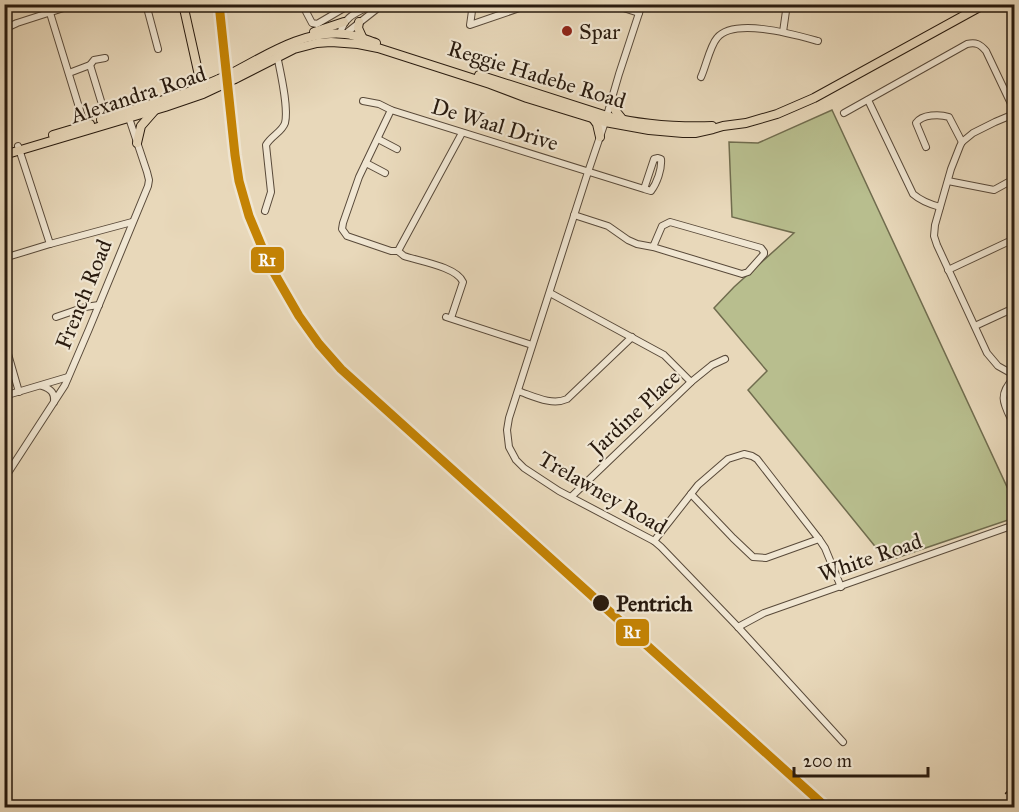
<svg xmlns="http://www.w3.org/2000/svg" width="1019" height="812" viewBox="0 0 1019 812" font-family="'IM FELL Great Primer',serif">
  <rect width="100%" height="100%" fill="#e8d8ba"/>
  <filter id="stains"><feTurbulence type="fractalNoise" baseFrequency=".00333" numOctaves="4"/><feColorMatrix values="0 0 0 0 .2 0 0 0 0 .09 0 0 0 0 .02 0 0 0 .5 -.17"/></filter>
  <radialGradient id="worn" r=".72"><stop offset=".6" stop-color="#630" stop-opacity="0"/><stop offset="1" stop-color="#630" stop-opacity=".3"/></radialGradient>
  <polygon fill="#b8be8e" stroke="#706c4e" stroke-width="1.5" points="832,110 1014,502 1014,518 887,561 748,390 767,371 714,308 734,287 794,233 732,217 729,142 758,143"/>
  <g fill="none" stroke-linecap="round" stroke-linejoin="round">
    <g stroke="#594a3a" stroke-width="8">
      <g id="minor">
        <polyline points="146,4 158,49"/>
        <polyline points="302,4 312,23 317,24 351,4"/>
        <polyline points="473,4 470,25 531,4"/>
        <polyline points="611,4 639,13"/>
        <polyline points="642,4 619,74 605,122 588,172 509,418 507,430 509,447 516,460 524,468 559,491 654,541 661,547 738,627 843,742"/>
        <polyline points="50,13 86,130"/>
        <polyline points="4,29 17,23 76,4"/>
        <polyline points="783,32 787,4"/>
        <path d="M 340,34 C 344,15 359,12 374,4"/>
        <polyline points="345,34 383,4"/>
        <polyline points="90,65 101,101"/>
        <polyline points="69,73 90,65 94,60 105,58"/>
        <path d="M 701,77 C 706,66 710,46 717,38 C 734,17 796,35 818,41"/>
        <path d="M 868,100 L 913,194 C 921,201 929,204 940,207"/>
        <path d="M 363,101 L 379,104 L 391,110 L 644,189 L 651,191 C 657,183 662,169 661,159 L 658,158 L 654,159 L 644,189"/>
        <polyline points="391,110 359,177 343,223 342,229 347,236 391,251 398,251"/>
        <path d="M 844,113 L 967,44 C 976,42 980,44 986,51 L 1014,110"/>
        <polyline points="1014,114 995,122 973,133 962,142 960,146 951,169 935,225 934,236 937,245 987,353 998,366 1014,375"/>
        <polyline points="378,139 397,149"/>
        <polyline points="18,146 50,244"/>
        <path d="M 926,147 L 916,123 C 922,114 940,114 949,117 L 962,142"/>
        <polyline points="366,163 385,173"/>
        <polyline points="948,181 994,190 1014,179"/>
        <polyline points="4,199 6,206"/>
        <path d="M 265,211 L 271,192 L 266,145 C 271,136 282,132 285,123 C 289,107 280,71 277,55"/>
        <polyline points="574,215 608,226 628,240 637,244 653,247 742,274 748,272 764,254 764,252 761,248 670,222 662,226 653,247"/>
        <polyline points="398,251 462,133"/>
        <path d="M 398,251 L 404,256 C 419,261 457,267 463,282 L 451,318"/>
        <polyline points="4,258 50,244 132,222"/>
        <polyline points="948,270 1014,239"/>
        <polyline points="550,293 664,355 691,382"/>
        <polyline points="56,317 85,307 99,305"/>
        <polyline points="446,317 532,345"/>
        <polyline points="975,326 1014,308"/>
        <polyline points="4,340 19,392"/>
        <path d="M 1014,378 C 996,396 1005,406 1014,425"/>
        <path d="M 42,386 C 51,389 55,393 54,402"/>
        <path d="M 518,391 C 533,396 552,406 567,399 L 632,337"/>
        <polyline points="4,396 68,377"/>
        <polyline points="4,403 6,414 4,418"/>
        <polyline points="4,479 65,385 89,329 148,186 149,180 147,172 128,115"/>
        <polyline points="691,494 733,538 753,557 766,558 819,539"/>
        <polyline points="571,497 691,382 712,365 725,359"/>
        <polyline points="654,541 698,485 728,459 744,454 752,456 757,459 819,539 825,548 841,587"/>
        <polyline points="738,627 764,613 1014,525"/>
      </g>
    </g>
    <g stroke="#291b0f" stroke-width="10">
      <g id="major">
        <polyline points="183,4 202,89"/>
        <polyline points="359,22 358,28 363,39"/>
        <polyline points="314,32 344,22"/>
        <path d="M 232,73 C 267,55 303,30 345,34 C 356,35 366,40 376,43"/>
        <path d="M 479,75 L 607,116 C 642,125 676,127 712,126"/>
        <polyline points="235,79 294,49 317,43 331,42 358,44 378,48 490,84 527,98 605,122 649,130 683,133 695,133 713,129 723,126 746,123 777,114 814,98 985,4"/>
        <polyline points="612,97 615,110 623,120"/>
        <polyline points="592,117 597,124 600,137"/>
        <polyline points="101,120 188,92 219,79"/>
        <polyline points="53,135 90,124"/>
        <polyline points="137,143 141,126 155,110"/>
        <polyline points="4,155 165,107 203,94 220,86"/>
      </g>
    </g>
    <use href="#minor" stroke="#f0e6d2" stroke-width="6"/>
    <use href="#major" stroke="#e8d8ba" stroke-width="8"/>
    <g stroke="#291b0f" stroke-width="1.5" stroke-dasharray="10 10" stroke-linecap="butt">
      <polyline points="219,4 235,155 239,181 249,216 269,264 299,316 319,344 341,369 827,808"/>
      <polyline points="991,808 1014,785"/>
    </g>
    <g stroke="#291b0f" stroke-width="10" stroke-linecap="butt">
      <g id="major-bridge">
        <polyline points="219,79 232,73"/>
        <polyline points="220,86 235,79"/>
      </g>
    </g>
    <use href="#major-bridge" stroke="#e8d8ba" stroke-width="8"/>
    <g stroke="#f0e6d2" stroke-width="14">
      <polyline id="rail-1" points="219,4 235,155 239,181 249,216 269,264 299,316 319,344 341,369 827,808"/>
    </g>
    <use href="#rail-1" stroke="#c48304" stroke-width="9"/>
  </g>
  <circle fill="#8f2418" stroke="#f0e6d2" stroke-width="2" cx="567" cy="31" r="6"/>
  <circle fill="#291b0f" stroke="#f0e6d2" stroke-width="2" cx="601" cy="603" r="9"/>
  <g text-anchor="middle" stroke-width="4.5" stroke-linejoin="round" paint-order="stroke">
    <g font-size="22" fill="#291b0f" stroke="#f0e6d2" text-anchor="start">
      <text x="579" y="39">Spar</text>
    </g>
    <g font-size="22" fill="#291b0f" stroke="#f0e6d2">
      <text transform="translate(537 74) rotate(17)" y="8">Reggie Hadebe Road</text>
      <text transform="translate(138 94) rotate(-18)" y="8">Alexandra Road</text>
      <text transform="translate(495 124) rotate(17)" y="8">De Waal Drive</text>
      <text transform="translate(83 294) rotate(-68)" y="8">French Road</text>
      <text transform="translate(634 412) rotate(-43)" y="8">Jardine Place</text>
      <text transform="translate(603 492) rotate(30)" y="8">Trelawney Road</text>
      <text transform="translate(870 557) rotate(-19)" y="8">White Road</text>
    </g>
    <g font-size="22" font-weight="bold" fill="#291b0f" stroke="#f0e6d2" text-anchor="start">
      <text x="616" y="611">Pentrich</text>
    </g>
  </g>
  <g stroke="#f0e6d2" stroke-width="2">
    <rect x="250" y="246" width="35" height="28" rx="6" fill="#c48304"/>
    <rect x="615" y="618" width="35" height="29" rx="6" fill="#c48304"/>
  </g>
  <g font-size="16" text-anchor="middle" font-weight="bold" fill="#fff">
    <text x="267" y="266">R1</text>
    <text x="632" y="638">R1</text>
  </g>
  <rect width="1019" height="812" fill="none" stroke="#e8d8ba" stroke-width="24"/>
  <rect x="6" y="6" width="1007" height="800" fill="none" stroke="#291b0f" stroke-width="3"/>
  <rect x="12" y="12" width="995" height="788" fill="none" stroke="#291b0f" stroke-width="1.5"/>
  <path d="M794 767v9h134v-9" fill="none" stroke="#291b0f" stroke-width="3"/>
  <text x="803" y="767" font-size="18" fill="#291b0f" stroke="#f0e6d2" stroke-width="4.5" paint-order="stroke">200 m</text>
  <rect width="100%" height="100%" filter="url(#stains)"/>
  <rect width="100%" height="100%" fill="url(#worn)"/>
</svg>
